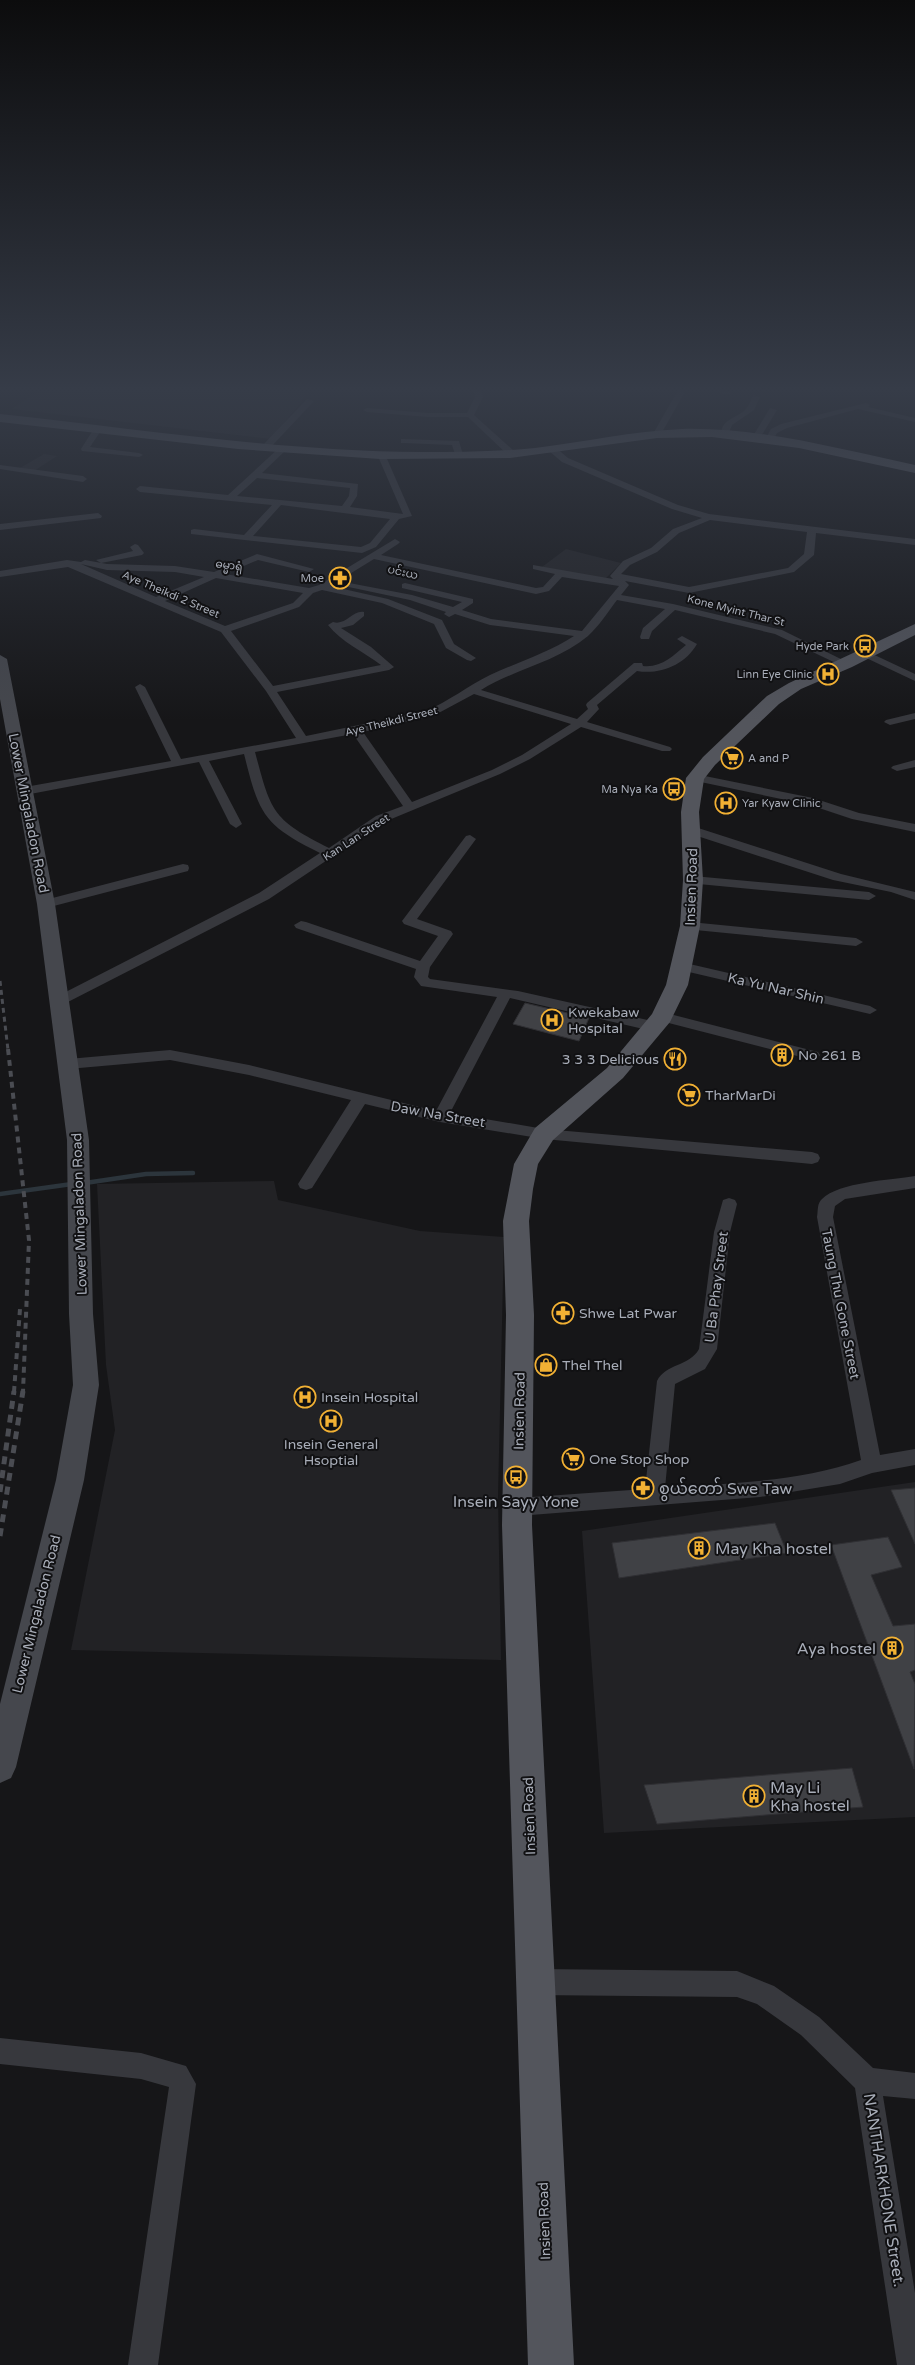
<svg xmlns="http://www.w3.org/2000/svg" width="915" height="2365" viewBox="0 0 915 2365" font-family="'Varela Round','Noto Sans Myanmar',sans-serif">
  <rect width="100%" height="100%" fill="#161618"/>
  <g fill="#222225">
    <polygon points="40,390 311,390 271,439 12,409"/>
    <polygon points="44,454 57,456 34,471 20,468"/>
    <polygon points="566,549 621,563 604,580 542,567"/>
    <polygon points="274,1181 278,1200 420,1231 504,1237 498,1496 501,1660 71,1650 115,1430 106,1365 97,1184"/>
    <polygon points="915,1482 915,1817 604,1833 582,1531"/>
  </g>
  <g fill="none" stroke-linecap="round" stroke-linejoin="round">
    <g stroke="#2c353c" stroke-width="4.5">
      <polyline points="85,1183 146,1174 193,1173"/>
      <polyline points="0,1194 72,1184"/>
    </g>
  </g>
  <g fill="#404145" stroke="#303034">
    <polygon points="525,1003 589,1018 579,1041 513,1024"/>
    <polygon points="915,1488 915,1544 891,1490"/>
    <polygon points="775,1523 787,1553 619,1578 612,1543"/>
    <polygon points="888,1537 902,1567 871,1575 893,1626 915,1624 915,1670 910,1672 915,1684 914,1769 831,1545"/>
    <polygon points="852,1768 863,1807 657,1824 644,1785"/>
  </g>
  <g fill="none" stroke-linecap="round" stroke-linejoin="round">
    <g fill="#37383d" fill-rule="evenodd">
      <polygon points="473,390 481,390 483,397 474,415 514,451 514,455 508,455 468,417 428,417 367,412 363,410 367,408 428,413 467,413 475,397"/>
      <polygon points="678,390 686,390 661,434 654,436 653,434"/>
      <polygon points="712,390 726,390 732,393 728,395"/>
      <path d="M 753,395 L 760,397 L 754,410 L 732,425 L 728,435 L 722,435 C 719,420 737,418 745,410 C 749,406 751,400 753,395 Z"/>
      <polygon points="307,399 314,401 269,449 263,449 263,445"/>
      <polygon points="866,403 870,405 868,407 915,418 915,422 858,409 787,428 777,433 773,440 766,438 771,429 781,424"/>
      <polygon points="770,408 777,410 760,438 754,438 753,436"/>
      <polygon points="95,427 102,429 90,447 139,453 143,455 139,457 82,451 81,449"/>
      <polygon points="401,439 459,441 463,455 456,457 452,445 404,443 401,443"/>
      <path d="M 280,447 L 287,449 L 262,473 L 358,484 L 357,496 L 350,507 L 403,514 L 377,454 L 384,452 L 412,516 L 399,519 L 376,547 L 362,553 L 191,534 L 191,530 L 194,529 L 244,535 L 272,505 L 140,492 L 136,489 L 140,486 L 228,495 ZM 257,478 L 350,488 L 349,496 L 342,506 L 237,496 ZM 281,505 L 390,519 L 370,543 L 361,547 L 253,536 Z"/>
      <path d="M 549,447 L 555,447 L 568,458 L 678,505 L 709,514 L 915,539 L 915,545 L 816,533 L 814,555 L 794,572 L 689,593 L 625,581 L 629,585 L 621,595 L 673,604 L 782,630 L 851,664 L 850,666 L 842,666 L 775,634 L 675,610 L 652,631 L 649,639 L 641,639 L 640,637 L 643,628 L 665,609 L 617,600 C 608,612 599,626 588,636 C 557,662 515,669 481,690 L 577,719 L 588,709 L 586,705 L 587,703 L 634,663 L 642,663 L 643,666 C 661,668 673,656 686,645 L 677,639 L 682,636 L 697,644 C 685,665 660,675 637,671 L 597,705 L 599,709 L 587,722 L 670,747 L 672,749 L 670,751 L 662,751 L 581,727 L 530,759 L 500,774 L 384,822 L 269,899 L 64,1004 L 54,1004 L 52,1001 L 54,998 L 259,893 L 320,853 C 263,825 259,814 244,754 L 209,761 L 242,824 L 236,828 L 230,824 L 199,762 L 25,795 L 21,794 L 19,791 L 21,788 L 25,787 L 171,761 L 135,687 L 140,684 L 145,687 L 181,759 L 296,738 L 266,691 L 221,632 L 68,567 L 0,577 L 0,571 L 67,560 L 81,562 L 85,560 L 107,564 L 175,566 L 214,572 L 257,554 L 314,569 L 309,572 L 258,560 L 225,574 L 309,588 L 319,585 L 395,539 L 400,542 L 398,544 L 381,555 L 536,588 L 543,587 L 555,574 L 533,569 L 533,565 L 613,579 L 610,576 L 623,561 L 651,548 L 673,529 L 702,518 L 672,509 L 562,462 L 549,451 ZM 710,520 L 807,532 L 804,554 L 788,568 L 689,587 L 621,574 L 630,565 L 657,552 L 679,533 ZM 374,559 L 536,594 L 549,591 L 562,577 L 619,586 L 582,631 L 491,619 L 462,610 L 473,603 L 473,599 L 405,583 L 402,584 L 402,588 L 462,602 L 453,607 L 412,595 L 344,582 L 344,586 L 410,600 L 446,612 L 444,614 L 449,617 L 455,614 L 490,625 L 574,636 C 548,653 518,662 490,675 C 468,686 449,701 426,711 L 306,736 L 277,692 L 389,670 L 394,667 L 371,647 L 341,628 L 353,625 L 364,616 L 364,612 C 352,610 346,626 333,622 L 328,625 C 341,642 364,652 381,665 L 273,686 L 231,631 L 299,607 L 313,593 L 322,590 L 382,603 L 434,624 L 446,648 L 467,660 L 471,661 L 476,658 L 454,644 L 442,620 L 388,599 L 330,586 ZM 81,564 L 107,570 L 175,572 L 204,577 L 156,597 ZM 216,578 L 303,593 L 293,603 L 225,626 L 165,601 ZM 474,694 L 571,724 L 522,755 L 492,770 L 412,802 L 363,732 L 433,716 ZM 353,734 L 403,806 L 376,816 L 329,848 C 271,819 271,811 255,752 Z"/>
      <polygon points="0,465 83,476 87,479 83,482 0,469"/>
      <polygon points="98,513 102,516 101,518 0,530 0,524"/>
      <polygon points="135,544 138,545 144,553 142,555 101,563 96,560 133,551 130,547"/>
      <polygon points="866,651 915,674 915,681 862,656 861,654"/>
      <polygon points="915,713 915,719 890,725 884,722 886,720"/>
      <polygon points="915,760 915,767 897,771 891,768 893,766"/>
      <polygon points="695,774 813,798 859,813 915,824 915,832 852,819 810,805 691,780 689,778"/>
      <polygon points="692,826 841,874 915,892 915,900 891,892 833,880 688,833 686,830 688,827"/>
      <polygon points="470,835 476,839 417,919 451,931 453,934 430,967 428,977 430,979 518,991 652,1021 659,1026 652,1031 510,998 450,1113 544,1129 812,1152 818,1154 820,1158 818,1162 812,1164 544,1139 440,1122 365,1104 312,1188 306,1190 300,1188 298,1184 351,1100 249,1075 170,1060 68,1069 63,1067 61,1064 63,1061 68,1059 170,1050 249,1065 436,1111 497,997 421,986 414,977 416,969 296,928 294,925 301,921 306,922 420,961 438,936 404,924 402,921 466,836"/>
      <polygon points="183,864 188,865 189,868 188,871 46,908 39,904 41,901"/>
      <polygon points="693,876 869,892 876,896 869,900 688,883 687,880 688,877"/>
      <polygon points="690,922 856,938 863,942 856,946 685,929 683,926"/>
      <polygon points="681,962 870,1006 877,1010 870,1014 676,969 674,966 676,963"/>
      <polygon points="662,1012 818,1052 820,1055 818,1058 813,1060 657,1020 655,1017"/>
      <path d="M 915,1176 L 915,1188 L 845,1199 L 835,1206 L 833,1217 L 880,1455 L 915,1449 L 915,1465 L 872,1473 L 840,1484 L 760,1497 L 518,1516 L 511,1513 L 508,1507 L 511,1501 L 518,1498 L 645,1489 L 657,1381 C 666,1363 689,1367 699,1349 L 714,1232 L 723,1200 L 729,1198 L 735,1200 L 737,1204 L 730,1232 L 717,1349 L 705,1369 L 675,1384 L 665,1488 C 730,1483 799,1482 861,1460 L 817,1217 C 818,1211 817,1203 822,1199 C 839,1182 891,1180 915,1176 Z"/>
      <polygon points="535,1969 737,1971 774,1986 819,2017 873,2068 915,2073 915,2099 883,2096 915,2293 915,2365 897,2365 855,2088 801,2035 757,2004 737,1997 535,1995 526,1991 522,1982 526,1973"/>
      <polygon points="0,2038 141,2053 186,2066 196,2084 158,2365 128,2365 169,2087 141,2079 0,2064"/>
    </g>
    <polygon fill="#45474d" fill-rule="evenodd" points="0,655 7,659 55,904 89,1140 93,1314 99,1385 84,1480 16,1767 11,1778 0,1783 0,1704 56,1480 73,1385 69,1314 67,1140 37,904 0,699"/>
    <g fill="#53555c" fill-rule="evenodd">
      <path d="M 0,414 C 140,429 279,451 420,452 C 458,452 497,452 535,448 C 584,442 633,431 682,429 C 761,427 838,449 915,465 L 915,473 L 799,448 L 712,437 L 657,438 L 510,458 L 380,459 L 238,449 L 0,422 Z"/>
      <polygon points="915,624 915,635 852,667 801,689 779,704 715,765 704,779 699,812 703,880 700,926 688,985 670,1022 623,1078 553,1140 538,1164 533,1189 529,1221 534,1315 532,1525 574,2365 528,2365 502,1525 506,1315 503,1221 514,1164 535,1128 607,1068 652,1014 666,985 680,926 683,880 681,812 686,778 703,757 767,696 789,683"/>
    </g>
    <polyline stroke="#4a4c52" stroke-width="3" stroke-dasharray="5 4" stroke-linecap="butt" points="0,981 8,1050"/>
    <g stroke="#4a4c52" stroke-width="4" stroke-dasharray="6 5" stroke-linecap="butt">
      <polyline points="8,1049 29,1240 23,1392"/>
      <polyline points="14,1392 20,1309"/>
    </g>
    <g stroke="#4a4c52" stroke-width="5" stroke-dasharray="8 6" stroke-linecap="butt">
      <polyline points="0,1492 14,1391"/>
      <polyline points="0,1536 23,1391"/>
    </g>
  </g>
  <linearGradient id="sky" x2="0" y2="1"><stop stop-color="#0c0c0d"/><stop offset="0.54" stop-color="#363c48"/><stop offset="1" stop-color="#363c48" stop-opacity="0"/></linearGradient>
  <rect width="915" height="721" fill="url(#sky)"/>
  <defs>
    <g id="pharmacy-ring" transform="scale(1.125)"><circle r="9.5" fill="#111113" stroke="#f2b134" stroke-width="1.5"/><path d="M-2-6h4v4h4v4h-4v4h-4v-4h-4v-4h4Z" fill="#f2b134"/></g>
    <g id="bus-ring" transform="scale(1.125)"><circle r="9.5" fill="#111113" stroke="#f2b134" stroke-width="1.5"/><path d="M-5-6H5V4H4V6H2V4H-2V6H-4V4H-5ZM-3.5-4V0h7V-4ZM-3.5 1.2v1.5H-2V1.2ZM2 1.2v1.5H3.5V1.2Z" fill="#f2b134"/></g>
    <g id="hospital-ring" transform="scale(1.125)"><circle r="9.5" fill="#111113" stroke="#f2b134" stroke-width="1.5"/><path d="M-5-5h3v3.5h4V-5h3V5h-3V1.5h-4V5h-3Z" fill="#f2b134"/></g>
    <g id="supermarket-ring" transform="scale(1.125)"><circle r="9.5" fill="#111113" stroke="#f2b134" stroke-width="1.5"/><path d="M-6-5.5h2.5l.6 2H6L4.5 2H-2.5L-4.4-4H-6ZM-1.5 3.2a1.3 1.3 0 1 0 .1 0ZM3 3.2a1.3 1.3 0 1 0 .1 0Z" fill="#f2b134"/></g>
    <g id="building-ring" transform="scale(1.125)"><circle r="9.5" fill="#111113" stroke="#f2b134" stroke-width="1.5"/><path d="M-4-6H4V6H1V3H-1V6H-4ZM-2.5-4.3h1.7v1.8h-1.7ZM.8-4.3h1.7v1.8H.8ZM-2.5-1h1.7V.8h-1.7ZM.8-1h1.7V.8H.8Z" fill="#f2b134"/></g>
    <g id="restaurant-ring" transform="scale(1.125)"><circle r="9.5" fill="#111113" stroke="#f2b134" stroke-width="1.5"/><path d="M-5-6h1v4h1v-4h1v4h1v-4h1v5L-1.5 .5V6h-2V.5L-5-1ZM5-6V6H3V1.5H1.5Q1.5-4 5-6Z" fill="#f2b134"/></g>
    <g id="shop-ring" transform="scale(1.125)"><circle r="9.5" fill="#111113" stroke="#f2b134" stroke-width="1.5"/><path d="M-5-2.5h2.3a2.7 3.5 0 0 1 5.4 0H5L5.5 6h-11ZM-1.5-2.5h3a1.5 2.3 0 0 0-3 0Z" fill="#f2b134"/></g>
  </defs>
  <g fill-rule="evenodd">
    <use href="#pharmacy-ring" x="340" y="578"/>
    <use href="#bus-ring" x="865" y="646"/>
    <use href="#hospital-ring" x="828" y="674"/>
    <use href="#supermarket-ring" x="732" y="758"/>
    <use href="#bus-ring" x="674" y="789"/>
    <use href="#hospital-ring" x="726" y="803"/>
    <use href="#hospital-ring" x="552" y="1020"/>
    <use href="#building-ring" x="782" y="1055"/>
    <use href="#restaurant-ring" x="675" y="1059"/>
    <use href="#supermarket-ring" x="689" y="1095"/>
    <use href="#pharmacy-ring" x="563" y="1313"/>
    <use href="#shop-ring" x="546" y="1365"/>
    <use href="#hospital-ring" x="305" y="1397"/>
    <use href="#hospital-ring" x="331" y="1421"/>
    <use href="#supermarket-ring" x="573" y="1459"/>
    <use href="#bus-ring" x="516" y="1477"/>
    <use href="#pharmacy-ring" x="643" y="1488"/>
    <use href="#building-ring" x="699" y="1548"/>
    <use href="#building-ring" x="892" y="1648"/>
    <use href="#building-ring" x="754" y="1796"/>
  </g>
  <g text-anchor="middle" stroke-width="4" stroke-linejoin="round" paint-order="stroke">
    <g font-size="11" fill="#a8adb8" stroke="#111113">
      <text transform="translate(229 565) rotate(7)" y="4">ဓမ္မာရုံ</text>
      <text transform="translate(403 572) rotate(13)" y="4">ပင်းယ</text>
      <text transform="translate(171 594) rotate(23)" y="4">Aye Theikdi 2 Street</text>
      <text transform="translate(736 610) rotate(14)" y="4">Kone Myint Thar St</text>
      <text transform="translate(391 721) rotate(-14)" y="4">Aye Theikdi Street</text>
      <text transform="translate(356 837) rotate(-33)" y="4">Kan Lan Street</text>
    </g>
    <g font-size="11" fill="#a8adb8" stroke="#111113" text-anchor="end">
      <text x="324" y="582">Moe</text>
      <text x="849" y="650">Hyde Park</text>
      <text x="812" y="678">Linn Eye Clinic</text>
      <text x="748" y="762" text-anchor="start">A and P</text>
      <text x="658" y="793">Ma Nya Ka</text>
      <text x="742" y="807" text-anchor="start">Yar Kyaw Clinic</text>
    </g>
    <g font-size="14" fill="#a8adb8" stroke="#111113">
      <text transform="translate(29 813) rotate(79)" y="5">Lower Mingaladon Road</text>
      <text transform="translate(691 887) rotate(-88)" y="5">Insien Road</text>
      <text transform="translate(776 988) rotate(13)" y="5">Ka Yu Nar Shin</text>
      <text transform="translate(438 1114) rotate(10)" y="5">Daw Na Street</text>
      <text transform="translate(79 1214) rotate(-92)" y="5">Lower Mingaladon Road</text>
      <text transform="translate(716 1287) rotate(-83)" y="5">U Ba Phay Street</text>
      <text transform="translate(841 1304) rotate(79)" y="5">Taung Thu Gone Street</text>
      <text transform="translate(519 1411) rotate(-89)" y="5">Insien Road</text>
      <text transform="translate(36 1614) rotate(-76)" y="5">Lower Mingaladon Road</text>
      <text transform="translate(529 1816) rotate(-92)" y="5">Insien Road</text>
      <text transform="translate(544 2221) rotate(-92)" y="5">Insien Road</text>
    </g>
    <g font-size="14" fill="#a8adb8" stroke="#111113" text-anchor="start">
      <text x="568" y="1017">Kwekabaw<tspan x="568" dy="16">Hospital</tspan></text>
      <text x="798" y="1060">No 261 B</text>
      <text x="659" y="1064" text-anchor="end">3 3 3 Delicious</text>
      <text x="705" y="1100">TharMarDi</text>
      <text x="579" y="1318">Shwe Lat Pwar</text>
      <text x="562" y="1370">Thel Thel</text>
      <text x="321" y="1402">Insein Hospital</text>
      <text x="331" y="1449" text-anchor="middle">Insein General<tspan x="331" dy="16">Hsoptial</tspan></text>
      <text x="589" y="1464">One Stop Shop</text>
    </g>
    <g font-size="16" fill="#a8adb8" stroke="#111113" text-anchor="start">
      <text x="659" y="1494">စွယ်တော် Swe Taw</text>
      <text x="516" y="1507" text-anchor="middle">Insein Sayy Yone</text>
      <text x="715" y="1554">May Kha hostel</text>
      <text x="876" y="1654" text-anchor="end">Aya hostel</text>
      <text x="770" y="1793">May Li<tspan x="770" dy="18">Kha hostel</tspan></text>
    </g>
    <g font-size="16" fill="#a8adb8" stroke="#111113">
      <text transform="translate(885 2190) rotate(81)" y="6">NANTHARKHONE Street.</text>
    </g>
  </g>
</svg>
